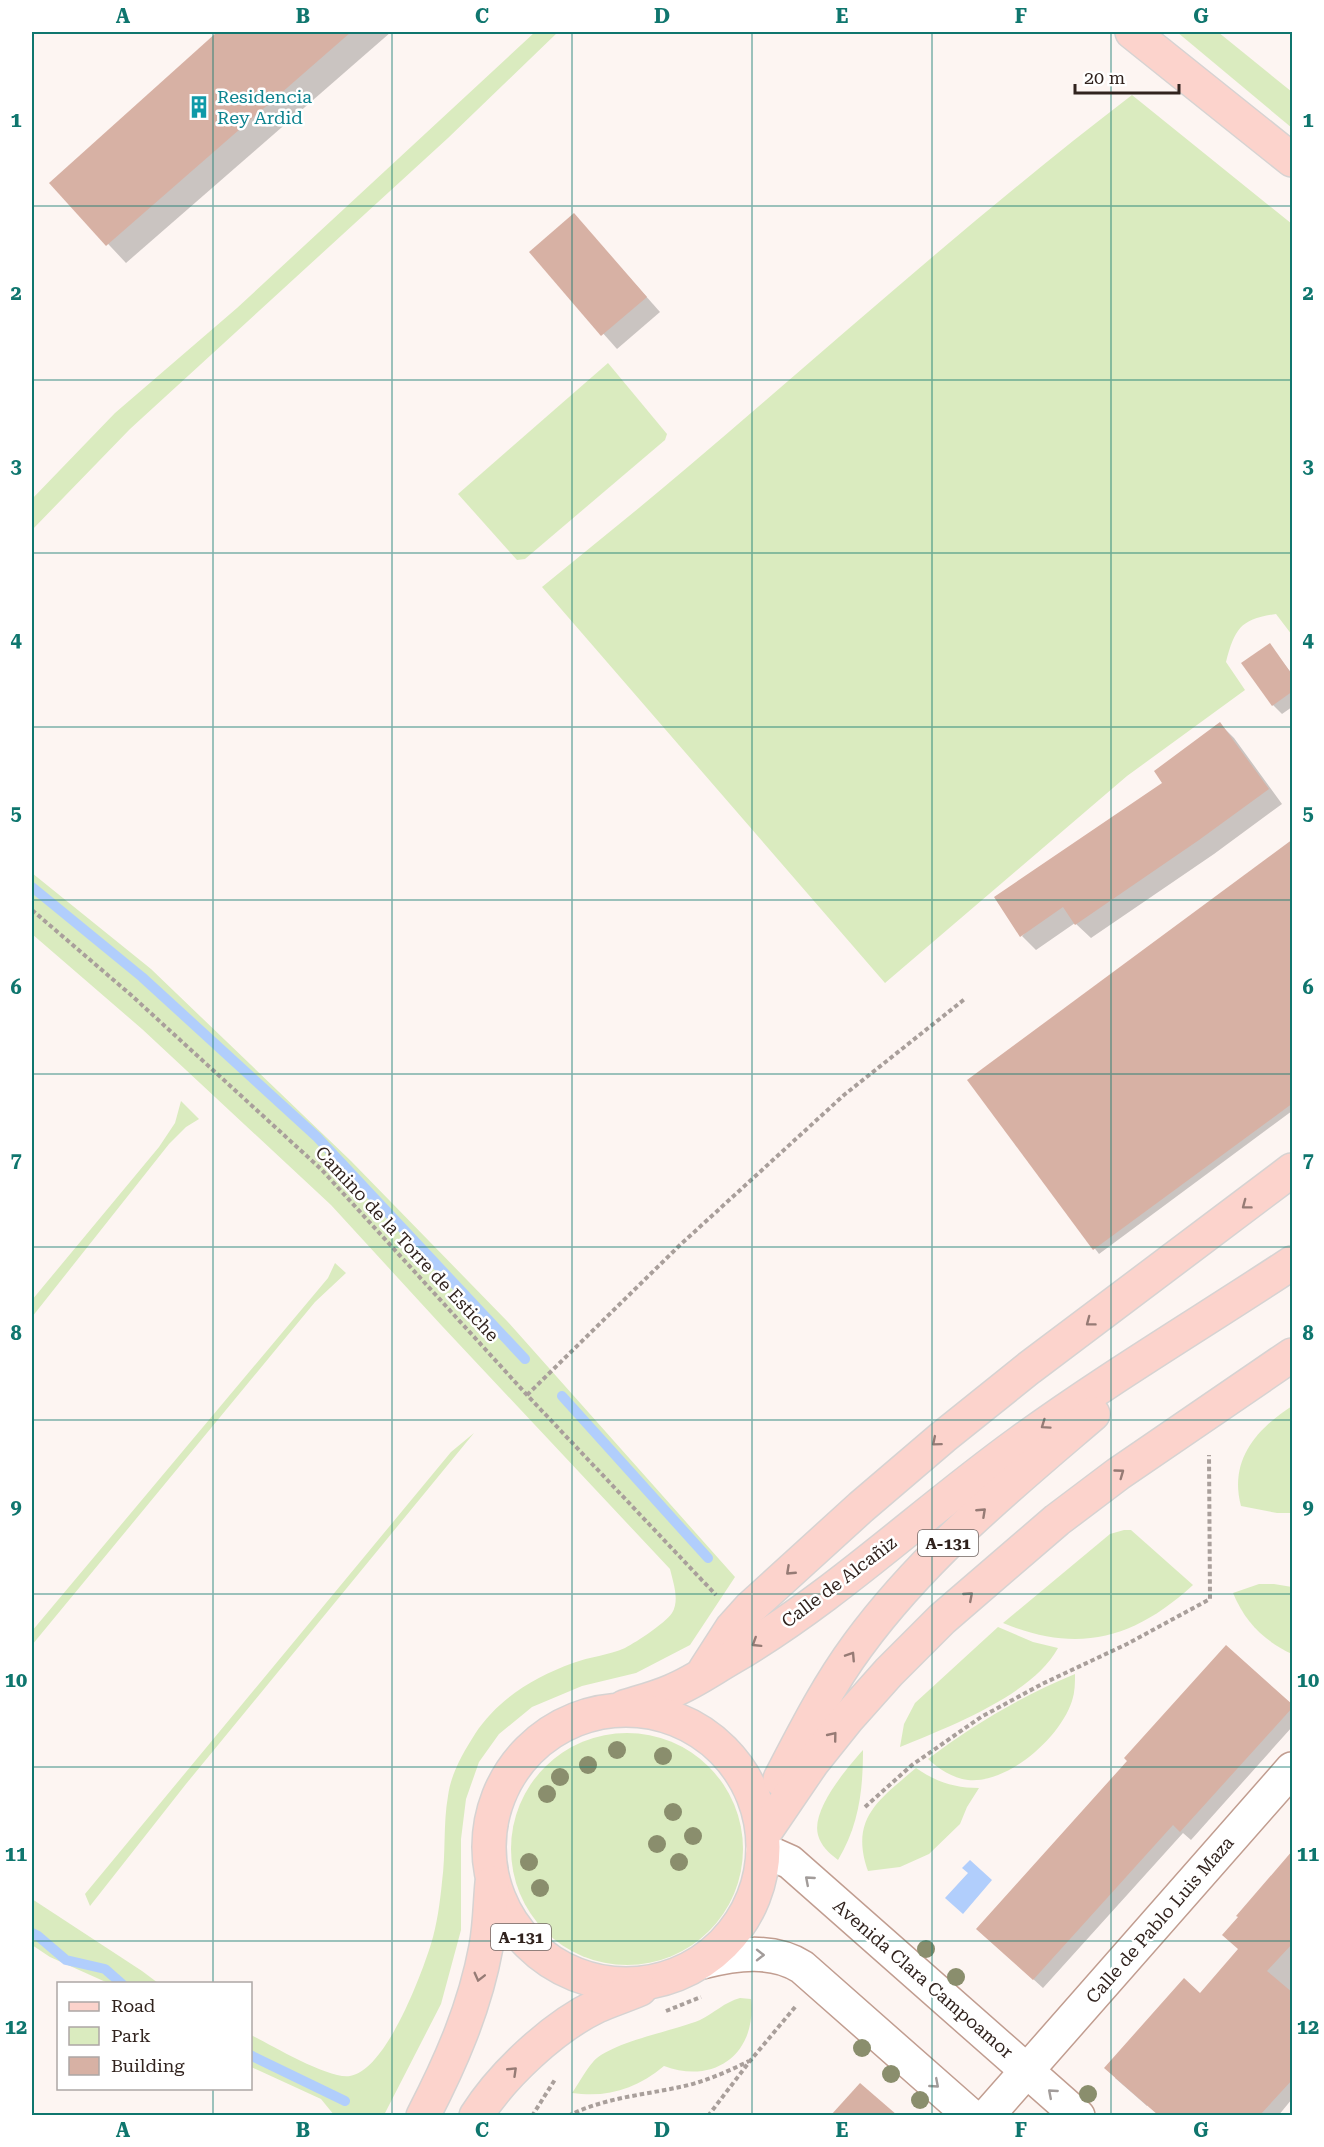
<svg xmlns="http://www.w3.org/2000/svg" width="1324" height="2147" viewBox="0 0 1324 2147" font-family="'Roboto Serif',serif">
  <rect width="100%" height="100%" fill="#fdf5f2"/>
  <g fill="#daebbf">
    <polygon points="535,32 558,32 448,138 130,429 32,530 32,499 115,413 237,308"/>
    <polygon points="1177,32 1218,32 1292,92 1292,128"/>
    <path d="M 1132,95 L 1292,224 L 1292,635 L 1276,614 C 1241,619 1235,628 1226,662 L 1245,690 L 1127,776 L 885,983 L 542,587 C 591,547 641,507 689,466 C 836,341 979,212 1132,95 Z"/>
    <polygon points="608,363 667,434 665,440 525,559 517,560 458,494"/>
    <path d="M 32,873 L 151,969 L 351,1161 L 507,1321 L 735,1577 L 690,1645 L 636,1673 L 582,1686 L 532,1707 L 499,1734 L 479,1762 L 466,1799 L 461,1839 L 461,1930 L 441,2004 L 384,2115 L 334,2115 L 321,2099 L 251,2067 L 251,2035 C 271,2045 330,2080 350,2076 C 386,2070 421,1976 431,1944 C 437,1925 440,1902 442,1882 C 446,1853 443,1824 448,1796 C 451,1773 463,1753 475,1734 C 498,1699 534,1677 573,1663 C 589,1657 609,1655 625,1648 C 638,1641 664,1624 672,1613 C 680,1600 673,1582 670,1569 L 442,1326 L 331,1205 L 142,1029 L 32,934 Z"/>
    <polygon points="181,1101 199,1119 186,1127 169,1144 32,1317 32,1300 159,1147 175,1123"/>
    <polygon points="335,1263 346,1273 315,1302 32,1645 32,1631 328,1278"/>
    <path d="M 1292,1406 L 1292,1513 L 1277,1513 L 1241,1506 C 1229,1461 1255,1430 1292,1406 Z"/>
    <polygon points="474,1433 186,1784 90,1906 85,1894 451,1452"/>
    <path d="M 1124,1530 L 1131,1530 L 1193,1585 C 1134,1639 1078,1654 1003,1623 L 1110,1534 Z"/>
    <path d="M 1259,1584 L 1274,1584 L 1292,1587 L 1292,1654 C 1264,1641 1245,1622 1233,1593 Z"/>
    <path d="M 998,1627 L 1033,1642 L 1058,1648 C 1033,1695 948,1727 900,1747 L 904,1724 L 915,1703 Z"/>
    <path d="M 1075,1674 C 1075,1683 1075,1692 1072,1701 C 1060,1738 1008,1784 968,1780 C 952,1778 939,1769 928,1759 C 974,1724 1022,1696 1075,1674 Z"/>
    <circle cx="627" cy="1849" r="116"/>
    <path d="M 863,1750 C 863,1790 859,1825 838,1860 C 829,1853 821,1846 818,1835 C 811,1810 847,1768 863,1750 Z"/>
    <path d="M 916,1768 C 936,1782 955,1788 979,1788 L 967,1807 L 960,1824 L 929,1854 L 900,1867 L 868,1871 C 849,1818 880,1799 916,1768 Z"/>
    <polygon points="32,1899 142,1971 158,1983 108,1983 50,1957 32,1945"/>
    <path d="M 740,1998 L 751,1999 C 757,2054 714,2085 664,2066 C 636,2089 608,2098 572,2093 C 579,2083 585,2071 593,2062 C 610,2042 674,2031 700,2020 C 714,2013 725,2002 740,1998 Z"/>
  </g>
  <polygon fill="#b1cefc" points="970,1860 992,1880 963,1914 945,1898 968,1873 962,1868"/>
  <g fill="#0003">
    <polygon points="220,32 391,32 126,263 51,183"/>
    <polygon points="574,215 660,312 617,349 531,252"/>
    <polygon points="1270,645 1292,674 1292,707 1282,714 1273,705"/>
    <polygon points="1220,724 1234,738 1282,804 1214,854 1091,938 1075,923 1036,950 1022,936"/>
    <polygon points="1292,841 1292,1111 1099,1254 969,1080"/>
    <polygon points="1292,1707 1292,1727 1191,1840 1183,1833 1043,1988 988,1938 1129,1761"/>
    <polygon points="1292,1854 1292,2099 1278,2116 1174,2116 1154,2098 1147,2106 1115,2078 1200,1995 1240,1950"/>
    <polygon points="860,2085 894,2116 833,2116"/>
  </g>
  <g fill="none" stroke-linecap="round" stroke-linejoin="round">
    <g stroke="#b1cefc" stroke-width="10">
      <polyline points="32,887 142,977 317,1137 525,1359"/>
      <polyline points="562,1396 708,1558"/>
      <polyline points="32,1933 38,1936 66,1960 105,1969 122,1984"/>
      <polyline points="250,2055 345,2101"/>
    </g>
  </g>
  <g fill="#d7b1a4">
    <polygon points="217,32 351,32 106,246 49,183"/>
    <polygon points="574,213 647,297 601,336 529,252"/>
    <polygon points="1270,643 1293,676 1293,691 1272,706 1241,663"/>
    <polygon points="1220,722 1269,789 1199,840 1075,925 1063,907 1020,937 994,897 1162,783 1154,771"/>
    <polygon points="1293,839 1293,1103 1093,1250 967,1080"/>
    <polygon points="1226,1645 1293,1705 1293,1707 1180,1832 1173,1825 1033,1980 976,1929 1127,1761 1124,1758"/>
    <polygon points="1293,1850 1293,1943 1267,1971 1293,1993 1293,2079 1260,2115 1158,2115 1104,2068 1184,1978 1200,1993 1238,1949 1222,1935 1238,1917 1236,1916"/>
    <polygon points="860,2083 897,2115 831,2115"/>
  </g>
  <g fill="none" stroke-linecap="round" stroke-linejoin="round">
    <g stroke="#c19d90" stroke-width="36">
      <g id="minor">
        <polyline points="763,1850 790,1862 1078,2116"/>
        <path d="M 702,1962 C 735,1954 772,1948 802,1967 L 971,2116"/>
        <polyline points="987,2116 1292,1769"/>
      </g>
    </g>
    <g stroke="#d6d3d2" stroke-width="36">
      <g id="major">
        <polyline points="1132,32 1292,160"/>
        <polyline points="705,1670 732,1628 750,1608 861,1507 943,1437 1029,1368 1292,1170"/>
        <path d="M 624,1707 C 640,1702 656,1698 672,1691 C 692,1683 712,1669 731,1658 C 835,1597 922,1513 1019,1443 C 1107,1379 1201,1323 1292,1263"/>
        <circle cx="626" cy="1847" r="137"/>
        <path d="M 780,1779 C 804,1733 827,1687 858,1645 C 923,1556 1010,1485 1093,1414"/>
        <polyline points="763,1835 812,1763 848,1718 889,1672 942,1619 1057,1520 1118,1474 1292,1355"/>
        <path d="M 423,2116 C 451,2062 475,2007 486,1947 C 490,1926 490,1904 492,1883"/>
        <path d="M 476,2116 C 502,2075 553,2027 597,2006 C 611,2000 626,1995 640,1989"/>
      </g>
    </g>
    <g stroke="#a99f9b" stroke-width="4" stroke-dasharray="4.5 3" stroke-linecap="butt">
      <polyline points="32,910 131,995 321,1169 527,1395 716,1595"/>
      <polyline points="527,1395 680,1245 844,1095 966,998"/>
      <polyline points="865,1807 912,1765 981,1717 1042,1684 1127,1644 1210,1599 1209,1455"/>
      <polyline points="666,2011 701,1997"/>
      <polyline points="532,2116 556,2078"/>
      <path d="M 568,2116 C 603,2098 643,2095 680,2087 C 704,2082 727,2072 749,2061"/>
      <polyline points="708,2116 750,2061 796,2006"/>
    </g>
    <use href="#minor" stroke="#fff" stroke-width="33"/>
    <use href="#major" stroke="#fcd3cc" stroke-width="33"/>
  </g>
  <g fill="#8a8e6d">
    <circle cx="617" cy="1750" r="9"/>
    <circle cx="663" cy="1756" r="9"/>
    <circle cx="588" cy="1765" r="9"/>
    <circle cx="560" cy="1777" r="9"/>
    <circle cx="547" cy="1794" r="9"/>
    <circle cx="673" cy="1812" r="9"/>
    <circle cx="693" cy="1836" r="9"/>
    <circle cx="657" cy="1844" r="9"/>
    <circle cx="529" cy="1862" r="9"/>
    <circle cx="679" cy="1862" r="9"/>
    <circle cx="540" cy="1888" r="9"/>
    <circle cx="926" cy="1949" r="9"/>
    <circle cx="956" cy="1977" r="9"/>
    <circle cx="862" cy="2048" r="9"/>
    <circle cx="891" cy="2074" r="9"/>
    <circle cx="1088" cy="2094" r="9"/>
    <circle cx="920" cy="2100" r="9"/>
  </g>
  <defs><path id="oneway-chevron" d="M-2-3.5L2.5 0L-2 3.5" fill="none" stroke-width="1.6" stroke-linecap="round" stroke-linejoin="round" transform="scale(1.5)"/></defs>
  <g stroke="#967b75">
    <use href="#oneway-chevron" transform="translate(1246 1205) rotate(143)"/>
    <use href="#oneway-chevron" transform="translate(1090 1322) rotate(143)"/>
    <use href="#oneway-chevron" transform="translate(1045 1425) rotate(145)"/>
    <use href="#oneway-chevron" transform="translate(936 1442) rotate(140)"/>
    <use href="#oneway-chevron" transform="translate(1120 1473) rotate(-36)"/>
    <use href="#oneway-chevron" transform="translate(982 1512) rotate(-43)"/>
    <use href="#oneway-chevron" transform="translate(790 1571) rotate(137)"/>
    <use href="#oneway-chevron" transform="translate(969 1596) rotate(-41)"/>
    <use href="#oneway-chevron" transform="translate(756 1643) rotate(148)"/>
    <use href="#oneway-chevron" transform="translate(851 1656) rotate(-57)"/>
    <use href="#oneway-chevron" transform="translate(833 1736) rotate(-51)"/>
    <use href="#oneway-chevron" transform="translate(479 1977) rotate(104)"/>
    <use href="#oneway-chevron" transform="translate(513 2071) rotate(-44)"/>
  </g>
  <g stroke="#a29c9a">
    <use href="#oneway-chevron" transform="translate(809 1880) rotate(-139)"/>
    <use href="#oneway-chevron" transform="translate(760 1955)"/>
    <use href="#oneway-chevron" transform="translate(935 2084) rotate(41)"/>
    <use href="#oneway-chevron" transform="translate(1052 2093) rotate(-139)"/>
  </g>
  <path fill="none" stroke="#0f766e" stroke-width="1.5" stroke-opacity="0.55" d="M 213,32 L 213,1984M 392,32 L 392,2116M 572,32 L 572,2116M 752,32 L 752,2116M 932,32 L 932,2116M 1111,32 L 1111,2116M 32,206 L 1292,206M 32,380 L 1292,380M 32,553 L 1292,553M 32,727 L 1292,727M 32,900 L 1292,900M 32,1074 L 1292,1074M 32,1247 L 1292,1247M 32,1420 L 1292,1420M 32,1594 L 1292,1594M 32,1767 L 1292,1767M 32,1941 L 1292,1941M 213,2088 L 213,2116"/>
  <defs>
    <g id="building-bare" transform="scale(1.8)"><path d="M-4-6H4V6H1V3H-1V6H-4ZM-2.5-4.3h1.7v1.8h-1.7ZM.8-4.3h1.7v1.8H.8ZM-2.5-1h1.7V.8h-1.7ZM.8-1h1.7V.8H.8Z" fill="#0f9aa8" stroke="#fff" stroke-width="2.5" paint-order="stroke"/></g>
  </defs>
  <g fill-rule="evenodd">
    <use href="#building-bare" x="199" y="107"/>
  </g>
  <g text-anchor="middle" stroke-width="5" stroke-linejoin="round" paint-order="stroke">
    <g fill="#fff" stroke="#6f6562" stroke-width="1.5">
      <rect x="918" y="1530" width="60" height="26" rx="4.5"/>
      <rect x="491" y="1924" width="60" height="26" rx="4.5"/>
    </g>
    <g font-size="16" font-weight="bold" fill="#31231e">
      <text x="948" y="1549">A-131</text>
      <text x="521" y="1943">A-131</text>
    </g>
    <g font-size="18" fill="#0d838f" stroke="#fff" text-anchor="start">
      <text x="217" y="103">Residencia<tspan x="217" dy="21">Rey Ardid</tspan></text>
    </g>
    <g font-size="18" fill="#31231e" stroke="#fff">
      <text transform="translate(407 1244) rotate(47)" y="6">Camino de la Torre de Estiche</text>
      <text transform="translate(839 1582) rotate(-37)" y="6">Calle de Alcañiz</text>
      <text transform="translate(1160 1920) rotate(-49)" y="6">Calle de Pablo Luis Maza</text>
      <text transform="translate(923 1979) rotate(41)" y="6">Avenida Clara Campoamor</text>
    </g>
  </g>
  <rect width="1324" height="2147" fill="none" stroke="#ffffff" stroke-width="66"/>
  <rect x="57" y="1982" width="195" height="108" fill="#ffffff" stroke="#ada7a5" stroke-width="1.5"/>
  <rect x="69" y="2002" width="30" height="9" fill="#fcd3cc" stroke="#ada7a5" stroke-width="1.5"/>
  <text x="111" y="2012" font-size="18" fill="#31231e">Road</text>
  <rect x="69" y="2027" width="30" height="18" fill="#daebbf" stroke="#ada7a5" stroke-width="1.5"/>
  <text x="111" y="2042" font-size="18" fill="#31231e">Park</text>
  <rect x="69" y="2057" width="30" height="18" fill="#d7b1a4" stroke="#ada7a5" stroke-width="1.5"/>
  <text x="111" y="2072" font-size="18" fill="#31231e">Building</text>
  <path d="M1075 84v9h104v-9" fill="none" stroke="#31231e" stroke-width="3"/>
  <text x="1084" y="84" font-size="18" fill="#31231e" stroke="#ffffff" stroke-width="4.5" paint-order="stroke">20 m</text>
  <rect x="33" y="33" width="1258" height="2081" fill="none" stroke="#0f766e" stroke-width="2"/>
  <g font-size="20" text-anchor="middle" font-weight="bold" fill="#0f766e">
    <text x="123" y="23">A</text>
    <text x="303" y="23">B</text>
    <text x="482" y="23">C</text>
    <text x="662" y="23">D</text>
    <text x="842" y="23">E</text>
    <text x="1021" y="23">F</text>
    <text x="1201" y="23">G</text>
    <text x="16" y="127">1</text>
    <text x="1308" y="127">1</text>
    <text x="16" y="300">2</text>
    <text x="1308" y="300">2</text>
    <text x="16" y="473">3</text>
    <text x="1308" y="473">3</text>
    <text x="16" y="647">4</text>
    <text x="1308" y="647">4</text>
    <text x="16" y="820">5</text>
    <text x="1308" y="820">5</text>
    <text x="16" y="994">6</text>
    <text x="1308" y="994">6</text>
    <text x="16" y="1167">7</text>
    <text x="1308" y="1167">7</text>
    <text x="16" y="1340">8</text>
    <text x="1308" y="1340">8</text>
    <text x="16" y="1514">9</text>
    <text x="1308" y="1514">9</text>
    <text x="16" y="1687">10</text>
    <text x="1308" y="1687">10</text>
    <text x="16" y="1861">11</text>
    <text x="1308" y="1861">11</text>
    <text x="16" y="2034">12</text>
    <text x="1308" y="2034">12</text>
    <text x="123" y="2137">A</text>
    <text x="303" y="2137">B</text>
    <text x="482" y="2137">C</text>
    <text x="662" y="2137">D</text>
    <text x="842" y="2137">E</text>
    <text x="1021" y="2137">F</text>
    <text x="1201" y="2137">G</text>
  </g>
</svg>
